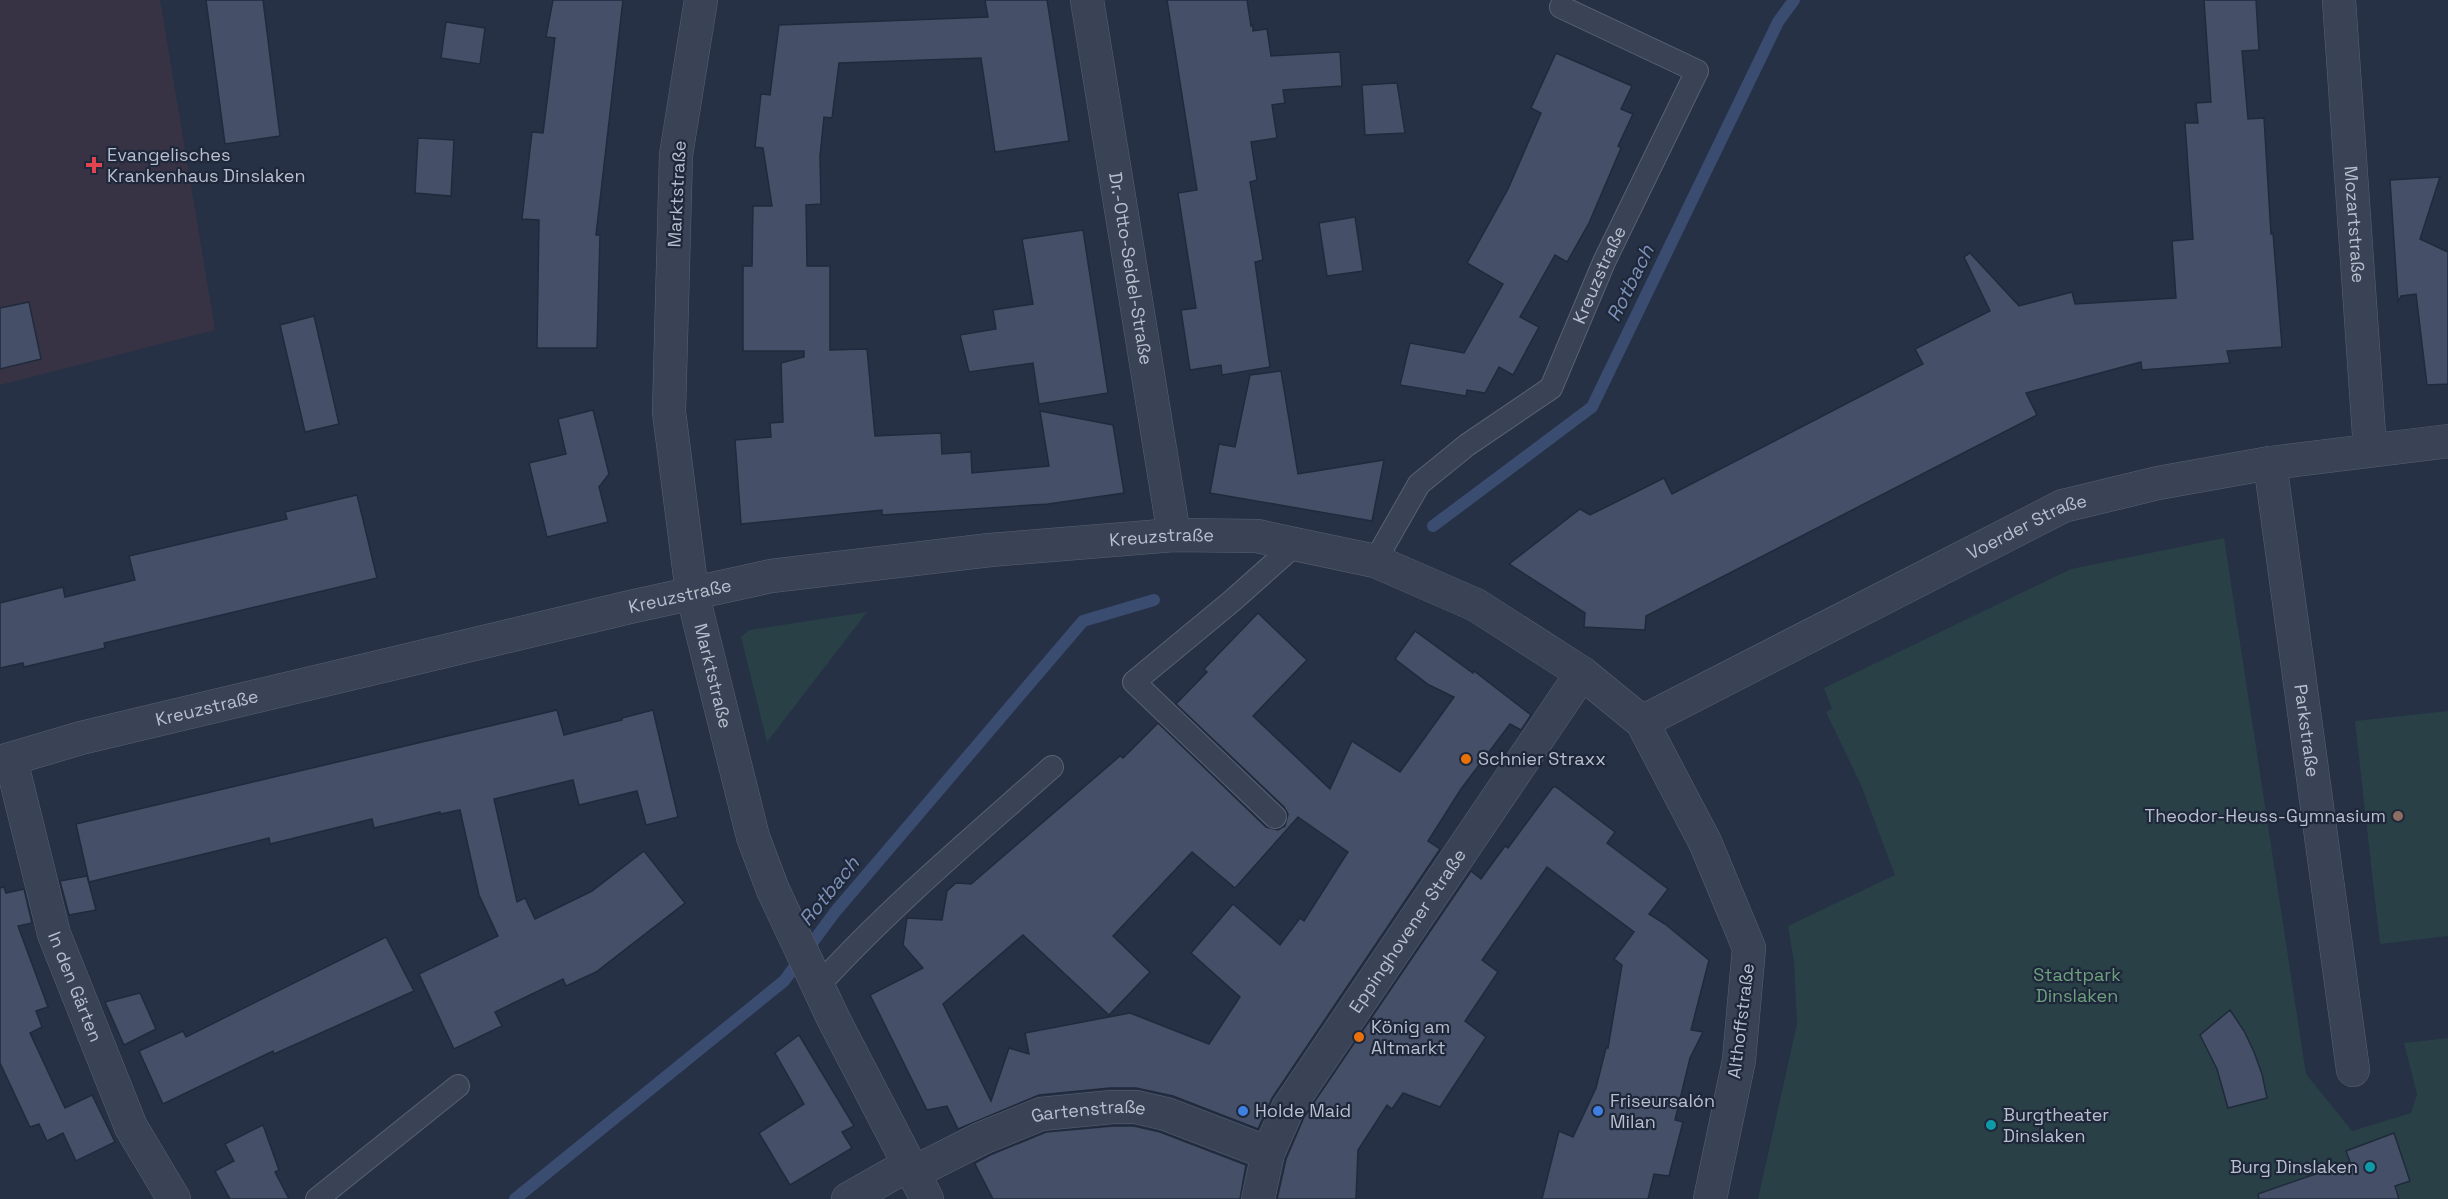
<svg xmlns="http://www.w3.org/2000/svg" width="2448" height="1199" viewBox="0 0 2448 1199" font-family="'Space Grotesk',sans-serif">
  <rect width="100%" height="100%" fill="#263146"/>
  <polygon fill="#373345" points="0,0 160,0 215,330 0,385"/>
  <g fill="#284046">
    <polygon points="2224,538 2306,1074 2352,1131 2411,1113 2417,1094 2404,1043 2448,1038 2448,1199 1758,1199 1797,1024 1794,962 1788,926 1895,875 1861,785 1826,712 1832,709 1824,688 2071,569"/>
    <polygon points="867,612 767,742 741,637 749,630"/>
    <polygon points="2448,711 2448,936 2380,944 2355,721"/>
  </g>
  <g fill="none" stroke-linecap="round" stroke-linejoin="round">
    <g stroke="#3a4c6f" stroke-width="12">
      <polyline points="1433,526 1592,407 1778,22 1794,0"/>
      <polyline points="515,1199 784,981 835,912 1083,621 1154,600"/>
    </g>
  </g>
  <g fill="#455068" stroke="#212a3c" stroke-width="1.5" fill-rule="evenodd">
    <polygon points="206,0 263,0 280,136 225,144"/>
    <polygon points="553,0 623,0 596,235 600,235 597,348 537,348 539,220 522,219 532,132 543,133 555,38 546,37"/>
    <polygon points="985,0 1047,0 1069,141 995,152 981,58 839,63 832,118 824,117 820,156 821,204 806,205 807,266 830,266 830,350 867,349 875,436 941,433 942,454 971,452 972,473 1049,466 1040,411 1113,425 1124,493 1048,504 882,515 882,510 741,524 735,440 771,437 770,423 783,422 781,363 804,357 804,351 743,351 743,266 752,266 753,206 772,206 763,148 755,147 761,94 770,95 779,25 988,17"/>
    <polygon points="1167,0 1247,0 1251,26 1253,25 1253,31 1267,29 1271,56 1340,52 1342,86 1283,90 1285,103 1272,105 1277,138 1251,142 1257,180 1250,182 1263,260 1255,262 1270,367 1222,375 1221,365 1190,370 1181,310 1196,308 1178,193 1197,190"/>
    <polygon points="2204,0 2256,0 2259,50 2242,51 2248,119 2264,118 2271,234 2273,233 2282,347 2227,351 2230,363 2142,370 2141,362 2026,393 2037,415 1646,616 1645,630 1584,627 1585,613 1509,564 1580,509 1590,515 1664,478 1672,494 1923,364 1915,349 1990,311 1964,257 1970,253 2019,306 2072,292 2075,304 2176,298 2172,241 2193,239 2185,123 2198,123 2196,103 2211,102"/>
    <polygon points="446,22 485,28 480,64 441,58"/>
    <polygon points="1556,53 1632,86 1621,109 1633,114 1618,146 1621,148 1589,223 1567,262 1555,255 1520,317 1539,327 1513,375 1499,367 1485,393 1467,390 1466,396 1400,385 1410,343 1464,353 1503,284 1467,263 1508,189 1541,113 1531,108"/>
    <polygon points="1397,83 1405,133 1365,135 1362,85"/>
    <polygon points="418,138 454,140 451,196 415,193"/>
    <polygon points="2440,177 2420,239 2448,252 2448,384 2427,385 2416,294 2401,296 2398,302 2390,180"/>
    <polygon points="1355,217 1363,271 1327,276 1319,223"/>
    <polygon points="1083,230 1108,393 1039,404 1033,363 969,372 960,335 996,329 993,310 1033,304 1022,239"/>
    <polygon points="29,302 41,359 0,369 0,308"/>
    <polygon points="314,316 339,424 305,432 280,325"/>
    <polygon points="1281,371 1298,474 1384,460 1372,521 1210,493 1219,444 1235,447 1250,375"/>
    <polygon points="593,410 609,474 599,487 608,522 547,537 529,463 566,454 558,419"/>
    <polygon points="357,495 377,578 104,643 105,648 24,667 23,663 0,668 0,603 63,587 65,597 135,580 129,556 287,519 285,512"/>
    <path d="M 1258,613 L 1307,660 L 1253,716 L 1330,789 L 1352,741 L 1400,772 L 1454,697 L 1429,685 L 1395,659 L 1415,631 L 1473,673 L 1474,671 L 1531,715 L 1521,730 L 1510,724 L 1461,789 L 1428,841 L 1440,849 L 1272,1098 L 1258,1129 L 1173,1096 L 1136,1088 L 1110,1088 L 1039,1095 L 958,1129 L 947,1106 L 927,1110 L 870,995 L 923,968 L 903,945 L 907,918 L 942,920 L 947,891 L 956,883 L 971,884 L 1120,756 L 1123,758 L 1158,723 L 1266,827 L 1278,830 L 1285,826 L 1288,814 L 1284,807 L 1176,704 L 1207,672 L 1204,669 ZM 1298,817 L 1348,852 L 1304,921 L 1300,918 L 1280,945 L 1233,904 L 1191,953 L 1240,997 L 1209,1044 L 1130,1013 L 1025,1033 L 1029,1054 L 1009,1048 L 991,1101 L 943,1004 L 1023,935 L 1109,1015 L 1150,972 L 1113,936 L 1192,852 L 1235,888 Z"/>
    <polygon points="557,710 564,735 622,720 622,718 653,710 678,817 646,825 637,791 579,805 573,780 494,799 517,902 525,898 535,919 592,891 644,851 685,903 596,972 566,986 563,979 495,1012 502,1026 454,1049 419,974 498,936 479,895 460,810 440,814 440,812 374,828 372,819 270,844 269,838 89,882 76,824"/>
    <polygon points="1553,787 1556,787 1615,832 1607,843 1668,889 1649,914 1665,924 1709,960 1691,1030 1703,1032 1690,1058 1675,1120 1683,1122 1669,1176 1654,1174 1648,1199 1542,1199 1559,1131 1573,1137 1596,1088 1606,1048 1608,1048 1622,965 1614,959 1634,932 1547,867 1482,960 1498,972 1465,1021 1486,1037 1440,1107 1403,1093 1392,1109 1387,1105 1358,1150 1356,1199 1277,1199 1286,1159 1304,1117 1471,871 1481,879 1505,846 1508,848"/>
    <polygon points="87,876 96,910 69,915 60,881"/>
    <polygon points="4,887 6,893 24,889 32,923 18,926 48,1007 36,1011 42,1027 30,1033 65,1108 92,1095 115,1142 76,1161 63,1133 47,1141 39,1124 30,1127 0,1063 0,888"/>
    <polygon points="386,937 414,991 274,1054 273,1051 163,1104 139,1051 183,1031 186,1037"/>
    <polygon points="140,993 156,1029 124,1045 105,1002"/>
    <polygon points="2230,1010 2244,1031 2254,1052 2262,1074 2267,1098 2228,1108 2217,1069 2200,1035"/>
    <polygon points="799,1035 854,1126 842,1132 852,1148 790,1185 759,1133 804,1104 775,1053"/>
    <polygon points="263,1125 279,1170 275,1172 289,1199 230,1199 215,1171 234,1161 225,1144"/>
    <polygon points="1113,1126 1134,1126 1160,1132 1246,1165 1240,1199 993,1199 976,1166 975,1163 990,1155 1046,1132"/>
    <polygon points="2394,1133 2410,1181 2395,1186 2399,1199 2259,1199 2258,1194 2350,1162 2346,1151"/>
  </g>
  <g fill="none" stroke-linecap="round" stroke-linejoin="round">
    <g stroke="#596172" stroke-width="24">
      <g id="lane">
        <path id="s1" d="M 1375,561 L 1419,484 L 1467,445 L 1551,388 L 1604,262 L 1697,71 L 1561,7"/>
        <polyline points="1275,817 1134,682 1232,601 1296,544"/>
        <path d="M 818,986 C 890,907 972,838 1052,767"/>
        <polyline points="317,1199 458,1086"/>
      </g>
    </g>
    <g stroke="#596172" stroke-width="34">
      <g id="street">
        <path id="s2" d="M 701,0 L 676,155 L 669,412 L 692,592 L 753,837 L 773,890 L 834,1020 L 927,1199"/>
        <path id="s3" d="M 1087,0 L 1174,535"/>
        <path id="s4" d="M 2339,0 L 2370,449"/>
        <path id="s5" d="M 2270,463 L 2353,1070"/>
        <path id="s6" d="M 1642,722 L 2063,506 L 2158,483 L 2270,463 L 2448,441"/>
        <path id="s7" d="M 11,760 L 54,934 L 131,1127 L 174,1199"/>
        <path id="s8" d="M 0,762 L 81,738 L 630,607 L 771,576 L 990,550 L 1174,535 L 1257,536 L 1375,561 L 1476,605 L 1582,673 L 1642,722 L 1705,842 L 1749,948 L 1739,1060 L 1710,1199"/>
        <path id="s9" d="M 913,1173 L 982,1138 L 1041,1114 L 1112,1107 L 1136,1107 L 1166,1114 L 1268,1153"/>
        <polyline points="848,1199 908,1165"/>
        <path id="s10" d="M 1258,1199 L 1268,1153 L 1288,1108 L 1582,673"/>
      </g>
    </g>
    <use href="#lane" stroke="#3a4355" stroke-width="22"/>
    <use href="#street" stroke="#3a4355" stroke-width="33"/>
  </g>
  <path fill="#e0444e" stroke="#1f283a" stroke-width="2" d="M91 156h6v6h6v6h-6v6h-6v-6h-6v-6h6z"/>
  <g fill="#e8710a" stroke="#1f283a" stroke-width="2">
    <circle cx="1466" cy="759" r="6"/>
    <circle cx="1359" cy="1037" r="6"/>
  </g>
  <circle fill="#8d6e63" stroke="#1f283a" stroke-width="2" cx="2398" cy="816" r="6"/>
  <g fill="#3f7fe0" stroke="#1f283a" stroke-width="2">
    <circle cx="1243" cy="1111" r="6"/>
    <circle cx="1598" cy="1111" r="6"/>
  </g>
  <g fill="#0f9aa8" stroke="#1f283a" stroke-width="2">
    <circle cx="1991" cy="1125" r="6"/>
    <circle cx="2370" cy="1167" r="6"/>
  </g>
  <g text-anchor="middle" stroke-width="4.5" stroke-linejoin="round" paint-order="stroke">
    <g font-size="18" fill="#b8bfce" stroke="#1f283a" text-anchor="start">
      <text x="107" y="161">Evangelisches<tspan x="107" dy="21">Krankenhaus Dinslaken</tspan></text>
      <text x="1478" y="765">Schnier Straxx</text>
      <text x="2386" y="822" text-anchor="end">Theodor-Heuss-Gymnasium</text>
      <text x="1371" y="1033">König am<tspan x="1371" dy="21">Altmarkt</tspan></text>
      <text x="1610" y="1107">Friseursalón<tspan x="1610" dy="21">Milan</tspan></text>
      <text x="1255" y="1117">Holde Maid</text>
      <text x="2003" y="1121">Burgtheater<tspan x="2003" dy="21">Dinslaken</tspan></text>
      <text x="2358" y="1173" text-anchor="end">Burg Dinslaken</text>
    </g>
    <g font-size="18" fill="#b8bfce" stroke="#1f283a">
      <text transform="translate(677 194) rotate(-87)" y="6">Marktstraße</text>
      <text dy="6" stroke="none"><textPath href="#s4" startOffset="225">Mozartstraße</textPath></text>
      <text dy="6" stroke="none"><textPath href="#s3" startOffset="272">Dr.-Otto-Seidel-Straße</textPath></text>
      <text dy="6" stroke="none"><textPath href="#s1" startOffset="375">Kreuzstraße</textPath></text>
      <text dy="6" stroke="none"><textPath href="#s6" startOffset="432">Voerder Straße</textPath></text>
      <text dy="6" stroke="none"><textPath href="#s8" startOffset="1186">Kreuzstraße</textPath></text>
      <text dy="6" stroke="none"><textPath href="#s8" startOffset="700">Kreuzstraße</textPath></text>
      <text dy="6" stroke="none"><textPath href="#s2" startOffset="682">Marktstraße</textPath></text>
      <text dy="6" stroke="none"><textPath href="#s8" startOffset="214">Kreuzstraße</textPath></text>
      <text dy="6" stroke="none"><textPath href="#s5" startOffset="270">Parkstraße</textPath></text>
      <text dy="6" stroke="none"><textPath href="#s10" startOffset="310">Eppinghovener Straße</textPath></text>
      <text dy="6" stroke="none"><textPath href="#s7" startOffset="236">In den Gärten</textPath></text>
      <text transform="translate(1741 1021) rotate(-83)" y="6">Althoffstraße</text>
      <text dy="6" stroke="none"><textPath href="#s9" startOffset="189">Gartenstraße</textPath></text>
    </g>
    <g font-size="18" fill="#6ea07e" stroke="#1f283a">
      <text x="2077" y="981">Stadtpark<tspan x="2077" dy="21">Dinslaken</tspan></text>
    </g>
    <g font-size="20" font-style="italic" fill="#7d91b7" stroke="#1f283a">
      <text transform="translate(1630 283) rotate(-64)" y="7">Rotbach</text>
      <text transform="translate(829 891) rotate(-51)" y="7">Rotbach</text>
    </g>
  </g>
</svg>
